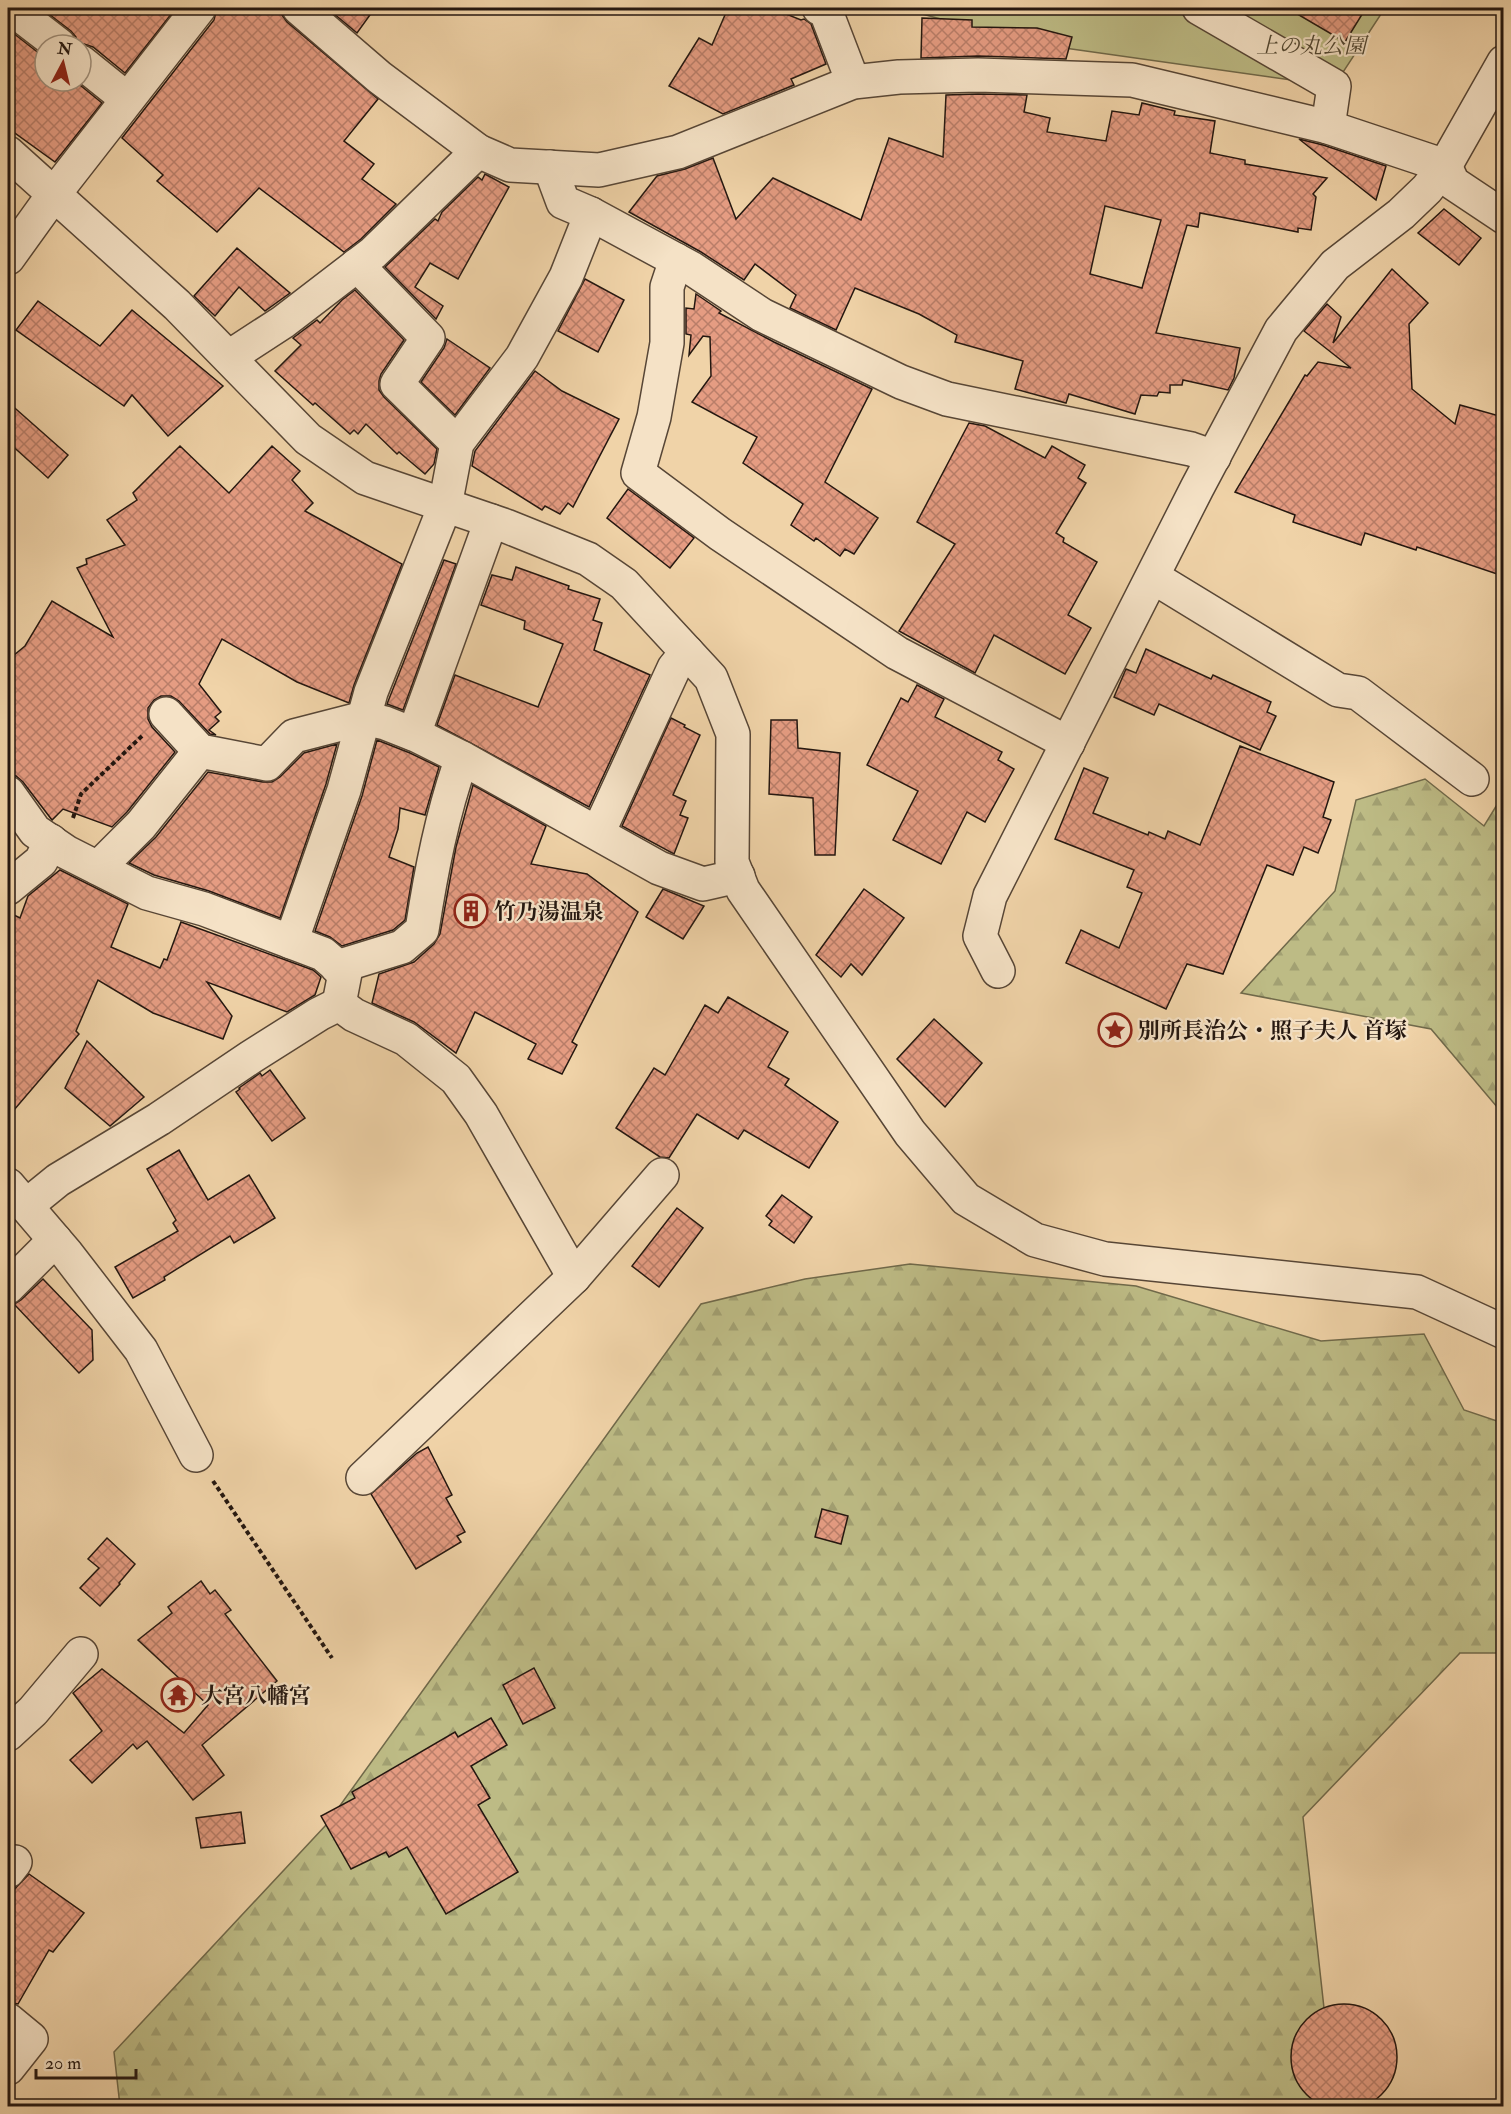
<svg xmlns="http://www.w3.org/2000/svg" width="1511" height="2114" viewBox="0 0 1511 2114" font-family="'IM FELL Double Pica','Noto Serif JP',serif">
  <defs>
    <pattern id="forest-firs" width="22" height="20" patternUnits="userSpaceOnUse" patternTransform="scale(1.5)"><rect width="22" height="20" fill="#bdbb85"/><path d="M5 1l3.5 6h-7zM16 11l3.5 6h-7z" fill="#a2a072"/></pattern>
    <pattern id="building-cross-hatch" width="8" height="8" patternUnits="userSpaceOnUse" patternTransform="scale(1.5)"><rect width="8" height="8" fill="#e59c82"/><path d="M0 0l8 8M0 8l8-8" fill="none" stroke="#b97e69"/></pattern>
  </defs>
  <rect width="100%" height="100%" fill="#f0d3a8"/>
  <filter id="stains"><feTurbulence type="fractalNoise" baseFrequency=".00333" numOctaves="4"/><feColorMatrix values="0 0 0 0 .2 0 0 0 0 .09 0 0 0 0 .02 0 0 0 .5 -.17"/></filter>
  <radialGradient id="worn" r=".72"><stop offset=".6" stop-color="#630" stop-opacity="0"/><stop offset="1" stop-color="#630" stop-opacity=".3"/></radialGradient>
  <g fill="url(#forest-firs)" stroke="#70694a" stroke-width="1.5">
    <polygon points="1425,779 1484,826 1503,795 1503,1114 1431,1029 1241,993 1335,891 1356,800"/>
    <polygon points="910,1264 1136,1286 1321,1341 1424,1334 1464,1410 1503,1423 1503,1653 1460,1653 1303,1817 1324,2008 1365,2106 120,2106 114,2052 326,1825 701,1304 805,1279"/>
  </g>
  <polygon fill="#bdbb85" stroke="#70694a" stroke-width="1.5" points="900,8 1385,8 1334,86 1029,43"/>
  <g fill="url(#building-cross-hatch)" stroke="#241710" stroke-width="1.5" fill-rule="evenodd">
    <polygon points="41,8 176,8 125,73 93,47 84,44 77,44 76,37 71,31"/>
    <polygon points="217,8 281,8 282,15 287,22 378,99 344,141 374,164 362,179 396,204 361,239 344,252 259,188 217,232 157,181 163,175 122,138 214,20"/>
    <polygon points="327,8 375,8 357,33"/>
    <polygon points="728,8 771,8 801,20 804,19 811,24 826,64 791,79 794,85 723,114 669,86 699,38 712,45"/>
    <polygon points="1287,8 1366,8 1345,42"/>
    <polygon points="922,18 972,20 972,27 1037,28 1072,37 1066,59 978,56 921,58"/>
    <polygon points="8,29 45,58 45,81 75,81 102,103 55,162 8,128"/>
    <path d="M 978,94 L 1027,95 L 1024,112 L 1050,118 L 1047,132 L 1106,141 L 1112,111 L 1139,115 L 1142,103 L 1175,111 L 1174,115 L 1215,121 L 1210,153 L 1245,160 L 1245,164 L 1327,178 L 1313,194 L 1316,197 L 1311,230 L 1298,228 L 1298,232 L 1200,213 L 1198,227 L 1187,225 L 1156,333 L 1240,348 L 1234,378 L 1228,390 L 1183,380 L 1182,385 L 1170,385 L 1170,393 L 1159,392 L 1157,396 L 1141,395 L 1135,414 L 1069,394 L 1066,403 L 1015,389 L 1023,361 L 955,342 L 957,335 L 919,314 L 855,288 L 836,330 L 790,308 L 796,295 L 755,264 L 744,280 L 701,252 L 629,212 L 657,176 L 685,169 L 713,158 L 736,219 L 773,178 L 861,220 L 889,138 L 943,157 L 946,95 ZM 1105,206 L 1161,220 L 1142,288 L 1090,274 Z"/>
    <polygon points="1299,139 1323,145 1386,166 1376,200"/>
    <polygon points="485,174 509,187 458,279 430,263 415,287 443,306 436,319 385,267 435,219 438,221 442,212 478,177 482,180"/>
    <polygon points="1444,209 1481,238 1459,265 1418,233"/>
    <polygon points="237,248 290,293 265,311 239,287 215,316 194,296"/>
    <polygon points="1392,269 1428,303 1409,324 1412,389 1455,424 1460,405 1503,417 1503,576 1417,547 1416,550 1365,533 1361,545 1293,522 1295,515 1235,492 1305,375 1307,376 1318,362 1351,368 1304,331 1327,304 1341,317 1333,343"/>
    <polygon points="585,279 624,300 598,352 558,331"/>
    <polygon points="355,290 404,340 381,374 379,381 379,390 384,397 437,449 434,464 425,474 399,452 397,454 366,424 358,434 354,430 350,434 315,403 313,405 275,371 301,345 293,338 317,320 320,323 342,300"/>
    <polygon points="696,294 721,311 719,313 774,342 872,389 825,482 878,518 854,554 845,549 840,556 816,538 814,541 791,525 803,504 743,463 757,437 692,402 711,376 710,337 703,336 689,355 691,335 686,334 686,308 694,309"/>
    <polygon points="38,301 100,346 132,310 223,386 168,436 132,395 124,406 16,330"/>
    <polygon points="447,339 490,368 455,415 421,382 444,348"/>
    <polygon points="535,371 562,391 619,419 573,507 568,503 560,514 545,506 542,510 472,466 475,451"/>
    <polygon points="8,402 68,455 48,478 8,442"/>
    <polygon points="969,423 985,426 1045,458 1052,446 1085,465 1078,478 1086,483 1056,533 1064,538 1063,542 1097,562 1068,615 1091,628 1065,674 994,635 975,673 899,631 955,544 917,522"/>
    <polygon points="180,446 229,493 272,446 300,471 292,480 313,503 305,511 402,564 354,685 349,703 297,682 222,639 199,684 221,712 215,717 219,721 209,730 216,735 210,734 179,701 171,696 161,696 154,700 148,708 148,719 152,727 175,752 127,812 112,827 63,809 52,820 23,782 16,776 8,774 8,660 25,646 52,601 113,637 77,568 87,564 86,559 125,545 107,520 137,500 133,493"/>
    <polygon points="628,489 694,538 670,568 607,518"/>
    <polygon points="444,560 456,564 403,710 387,704"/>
    <polygon points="516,567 569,586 568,589 600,599 593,620 602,623 594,650 650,675 589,807 437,725 455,675 538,707 563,644 524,629 525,621 481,605 492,575 512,580"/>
    <polygon points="1146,649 1211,679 1213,675 1271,702 1267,712 1276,716 1260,750 1159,704 1154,715 1114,697 1126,669 1136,673"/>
    <polygon points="917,685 944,699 935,717 1002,752 998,760 1014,769 985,822 967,812 941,864 893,840 918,791 867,765 901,698 908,702"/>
    <polygon points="671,718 685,725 684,727 700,735 673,795 686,801 680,815 688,818 674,854 622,826"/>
    <polygon points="771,720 797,720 798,748 840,753 835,855 815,855 813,798 769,794"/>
    <polygon points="377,740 410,753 439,767 425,815 400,808 398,829 389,857 414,867 405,920 393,930 342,946 330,937 315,931 362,796"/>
    <polygon points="337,744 326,784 280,918 209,891 154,875 129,863 156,837 208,772 263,782 272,782 280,777 304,753"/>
    <polygon points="1240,746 1334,782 1323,817 1331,820 1318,853 1304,847 1293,875 1267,865 1223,974 1187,964 1166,1009 1066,963 1081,930 1119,948 1142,893 1127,887 1134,870 1055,839 1084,768 1108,778 1093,813 1148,835 1149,832 1165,839 1168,831 1200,845"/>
    <polygon points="473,785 546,826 531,864 587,874 638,912 572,1042 577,1045 562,1074 528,1059 536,1044 475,1012 456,1053 414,1022 372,1003 379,974 414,962 434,944 440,934 456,847"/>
    <polygon points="60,870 128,904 111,947 160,968 164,959 167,960 181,922 313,970 321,977 315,995 287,1012 207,982 232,1016 223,1039 153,1013 98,980 76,1031 79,1034 8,1117 8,912 20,918 28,896"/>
    <polygon points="663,889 704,906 683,939 646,917"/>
    <polygon points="864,889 904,918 862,975 851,964 841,977 816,955"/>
    <polygon points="728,997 788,1032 768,1067 789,1079 785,1085 838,1122 809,1168 744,1130 738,1139 697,1114 669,1158 660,1157 616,1128 654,1068 665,1075 705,1005 718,1013"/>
    <polygon points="934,1019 982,1063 945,1107 897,1059"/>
    <polygon points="87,1041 144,1097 110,1126 65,1088"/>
    <polygon points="270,1070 305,1118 272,1141 236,1092 240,1089 239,1088 260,1073 262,1076"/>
    <polygon points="179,1150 208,1200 249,1175 275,1218 234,1243 230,1236 164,1277 165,1280 133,1298 115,1267 178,1231 173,1223 176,1220 147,1169"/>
    <polygon points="782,1195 812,1217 794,1243 769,1225 772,1221 766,1216"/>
    <polygon points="677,1208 703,1228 659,1287 632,1266"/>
    <polygon points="43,1279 92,1330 93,1360 79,1373 14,1304 21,1300"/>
    <polygon points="428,1447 452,1495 446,1498 465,1532 457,1536 461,1542 416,1569 371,1494 417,1453"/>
    <polygon points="822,1509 848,1516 841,1544 815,1537"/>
    <polygon points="107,1538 135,1564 119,1583 120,1584 100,1606 80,1588 99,1568 88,1559"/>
    <polygon points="201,1581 210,1594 215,1590 231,1610 225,1614 277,1681 202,1745 224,1775 193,1800 147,1741 137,1749 133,1744 92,1783 70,1760 102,1731 73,1693 102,1669 184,1733 208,1705 138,1640 172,1613 168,1607"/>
    <polygon points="534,1668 555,1708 523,1724 503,1685"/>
    <polygon points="491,1718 507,1745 471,1766 490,1798 478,1805 518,1872 446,1914 407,1847 389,1857 386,1852 351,1869 321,1816 355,1798 352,1792 455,1732 458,1737"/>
    <polygon points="241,1812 245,1843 201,1848 196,1818"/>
    <polygon points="29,1874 84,1913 53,1952 49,1950 18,2004 8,2002 8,1896"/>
    <circle cx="1344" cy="2057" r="53"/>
  </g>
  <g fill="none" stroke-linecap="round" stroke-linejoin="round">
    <g stroke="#574636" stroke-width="36">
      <g id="minor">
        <polyline points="11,8 59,45"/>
        <polyline points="299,8 379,77 478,151 510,165 599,170 678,152 853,82 899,77 978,75 1132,80 1328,127 1445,166 1453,183 1504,217"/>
        <polyline points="819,8 825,9 853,82"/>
        <polyline points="1199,8 1334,86 1328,127"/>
        <polyline points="81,62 127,99"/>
        <polyline points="8,153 177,305 308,439 365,478 506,526 588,559 624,584 711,678 733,734 732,862 743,890 910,1133 966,1199 1035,1240 1105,1259 1417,1292 1504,1332"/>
        <polyline points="550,167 563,202 591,214 691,268 762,315 901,382 947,399 1191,449 1214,457"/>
        <polyline points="8,258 54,194 199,8"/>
        <polyline points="676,260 667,287 667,343 654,417 638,473 720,534 897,653 1068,743"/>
        <polyline points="357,265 428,338 397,384 457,443"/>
        <polyline points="229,357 283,322 373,253 478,151"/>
        <polyline points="1153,577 1338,690 1358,693 1472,779"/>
        <polyline points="166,714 200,751 267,764 294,736 364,718 385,723 418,736 462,758 659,868 703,884 738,876"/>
        <polyline points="414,734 491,521"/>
        <polyline points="8,793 35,831 66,852 147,893 204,909 323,954 345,973 339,1004 354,1015 406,1039 456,1079 481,1114 574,1277"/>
        <polyline points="598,833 674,668 687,652"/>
        <polyline points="98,868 141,825 200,751"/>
        <polyline points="8,888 41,861 51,841"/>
        <polyline points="291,942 344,790 371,692 445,506 457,443 522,357 566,277 591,214"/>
        <path d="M 337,967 L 402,947 L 422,930 C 431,872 442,814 462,758"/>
        <polyline points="998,971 980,936 990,896 1197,488 1281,330 1335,265 1401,214 1427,189 1445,166 1504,62"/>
        <polyline points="8,1185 67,1254 141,1350 196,1455"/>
        <polyline points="26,1206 58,1180 159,1119 251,1057 319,1014 339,1004"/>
        <polyline points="8,1287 55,1240"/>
        <polyline points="363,1478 574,1277 662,1175"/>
        <polyline points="8,1734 33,1711 81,1654"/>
        <polyline points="8,1871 15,1862"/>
        <polyline points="8,2020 31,2039 8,2068"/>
      </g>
    </g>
    <g stroke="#241710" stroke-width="4" stroke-dasharray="4.5 3" stroke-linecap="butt">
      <polyline points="73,818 81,794 142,736"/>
      <polyline points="213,1481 332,1658"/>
    </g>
    <use href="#minor" stroke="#f5e2c6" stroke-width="33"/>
  </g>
  <defs>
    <g id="building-ring" transform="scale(1.725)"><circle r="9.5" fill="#f5e2c6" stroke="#8f2418" stroke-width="1.5"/><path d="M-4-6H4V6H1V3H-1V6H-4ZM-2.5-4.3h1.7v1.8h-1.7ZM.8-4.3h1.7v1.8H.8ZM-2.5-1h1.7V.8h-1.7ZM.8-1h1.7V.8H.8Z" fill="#8f2418"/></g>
    <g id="sight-ring" transform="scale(1.725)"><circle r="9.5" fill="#f5e2c6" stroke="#8f2418" stroke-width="1.5"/><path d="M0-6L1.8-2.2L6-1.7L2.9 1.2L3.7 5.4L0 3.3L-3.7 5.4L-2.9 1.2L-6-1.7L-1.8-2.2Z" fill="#8f2418"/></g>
    <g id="temple-ring" transform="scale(1.725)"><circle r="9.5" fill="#f5e2c6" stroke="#8f2418" stroke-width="1.5"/><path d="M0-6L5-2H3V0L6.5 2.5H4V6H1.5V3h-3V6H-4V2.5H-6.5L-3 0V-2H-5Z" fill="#8f2418"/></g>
  </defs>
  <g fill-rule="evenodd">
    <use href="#building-ring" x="471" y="911"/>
    <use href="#sight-ring" x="1115" y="1030"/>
    <use href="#temple-ring" x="178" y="1695"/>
  </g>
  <g text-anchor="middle" stroke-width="4.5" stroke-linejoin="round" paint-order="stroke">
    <g font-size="22" font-style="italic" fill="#524833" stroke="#f5e2c6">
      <text x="1311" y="53">上の丸公園</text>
    </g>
    <g font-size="22" font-weight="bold" fill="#241710" stroke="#f5e2c6" text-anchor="start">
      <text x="494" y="919">竹乃湯温泉</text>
      <text x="1138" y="1038">別所長治公・照子夫人 首塚</text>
      <text x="201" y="1703">大宮八幡宮</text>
    </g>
  </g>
  <rect width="1511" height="2114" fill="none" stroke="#f0d3a8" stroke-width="30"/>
  <rect x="9" y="9" width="1493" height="2096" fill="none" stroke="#241710" stroke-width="3"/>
  <rect x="15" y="15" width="1481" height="2084" fill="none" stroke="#241710" stroke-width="1.5"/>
  <g transform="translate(63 63) rotate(7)"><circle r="28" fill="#f5e2c6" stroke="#a1917d" stroke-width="1.5"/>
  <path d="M0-4.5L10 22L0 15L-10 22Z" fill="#8f2418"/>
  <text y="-9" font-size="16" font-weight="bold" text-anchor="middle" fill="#241710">N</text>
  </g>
  <path d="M36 2069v9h100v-9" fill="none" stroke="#241710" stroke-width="3"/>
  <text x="45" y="2069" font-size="18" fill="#241710" stroke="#f5e2c6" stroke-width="4.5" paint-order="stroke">20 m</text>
  <rect width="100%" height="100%" filter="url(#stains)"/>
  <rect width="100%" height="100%" fill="url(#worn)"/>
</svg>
